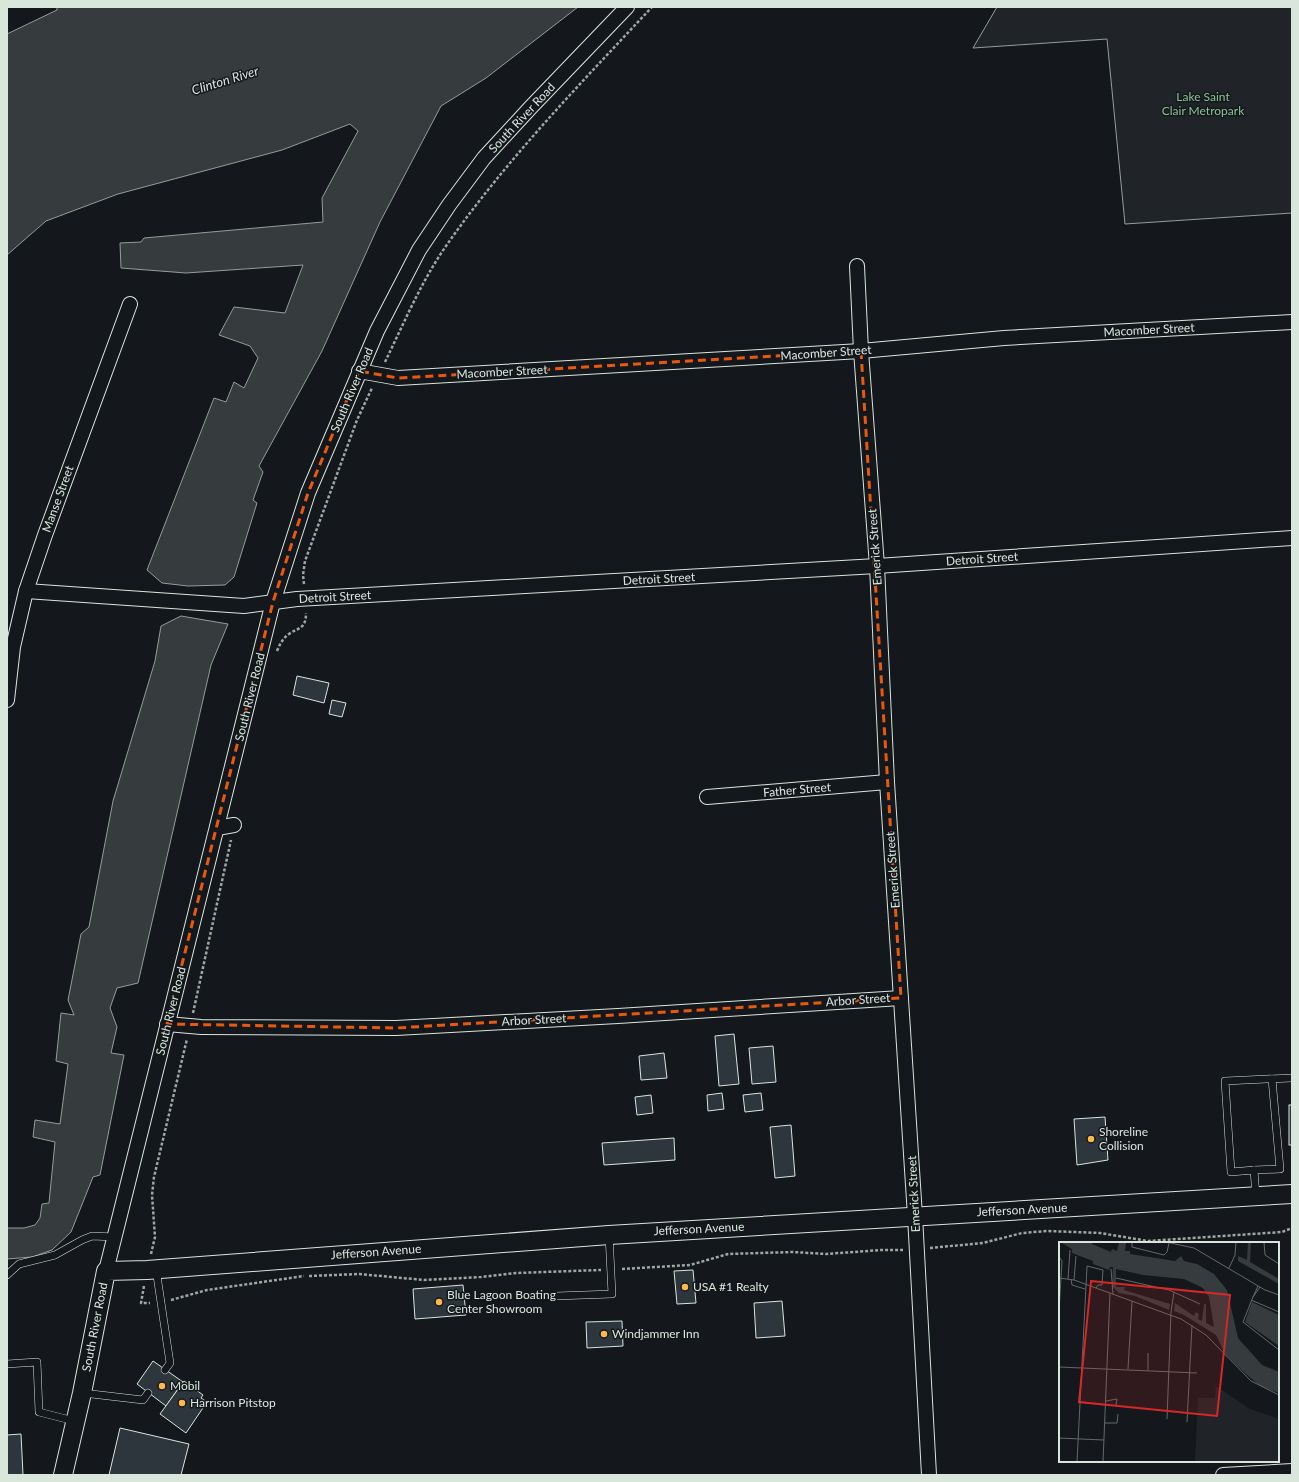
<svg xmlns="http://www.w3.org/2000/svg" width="1299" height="1482" viewBox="0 0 1299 1482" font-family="Lato,sans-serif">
  <rect width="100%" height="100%" fill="#14181c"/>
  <polygon fill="#202428" stroke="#939e99" points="997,7 1292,7 1292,213 1125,224 1107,39 973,48"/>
  <g fill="#363b3e" stroke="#939e99">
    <polygon points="57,7 578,7 486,78 441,106 380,222 322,351 259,466 263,472 253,500 257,503 234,577 225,585 188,586 162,583 147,570 214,398 226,402 234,382 244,388 258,358 250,346 219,335 234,307 285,313 303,265 186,273 121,268 120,243 141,242 144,238 323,222 322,198 358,131 350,124 282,150 118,194 46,221 7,255 7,34 57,10"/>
    <polygon points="181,616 228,624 211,665 138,983 117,988 110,1008 117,1027 111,1053 124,1055 100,1175 93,1177 71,1232 52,1250 32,1257 7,1259 7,1228 24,1228 35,1225 40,1218 42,1204 49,1203 55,1142 33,1137 35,1120 60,1124 68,1064 56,1061 61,1013 74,1015 68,1000 81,934 89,927 113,801 155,661 161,626"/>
  </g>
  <g fill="#2c363c" stroke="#d8e6dc">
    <polygon points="297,676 329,683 324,703 293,695"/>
    <polygon points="332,700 346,703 342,717 329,714"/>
    <polygon points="734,1034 739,1084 719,1086 715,1036"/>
    <polygon points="773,1046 776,1082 752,1084 749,1048"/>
    <polygon points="664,1053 667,1078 641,1080 639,1056"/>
    <polygon points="722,1093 724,1109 708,1111 707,1095"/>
    <polygon points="761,1093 763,1110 745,1112 743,1095"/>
    <polygon points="651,1095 653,1113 637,1115 635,1097"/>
    <rect x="1289" y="1105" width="3" height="40"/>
    <polygon points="1105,1117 1108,1160 1077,1165 1074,1119"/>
    <polygon points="791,1125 795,1176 775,1178 770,1127"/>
    <polygon points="674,1138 675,1160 604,1165 602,1143"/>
    <polygon points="693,1270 696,1303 677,1304 674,1271"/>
    <polygon points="463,1285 466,1315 415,1319 413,1289"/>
    <polygon points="782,1301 785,1336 756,1338 754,1303"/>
    <polygon points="622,1321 623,1346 587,1348 586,1322"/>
    <polygon points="153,1361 183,1382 166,1406 137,1384"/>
    <polygon points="184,1381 203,1395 201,1398 207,1402 186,1433 160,1414"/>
    <polygon points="120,1428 189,1444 181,1475 109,1475"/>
    <polygon points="21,1434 23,1475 7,1475 7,1435"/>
  </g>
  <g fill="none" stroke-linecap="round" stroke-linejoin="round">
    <g stroke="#d8e6dc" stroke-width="8">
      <g id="service">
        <polyline points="1254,1170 1280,1169 1272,1079"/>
        <polyline points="1256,1196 1254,1170 1231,1172 1225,1081 1291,1078"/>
        <polyline points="156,1269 170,1363 165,1370"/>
        <polyline points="7,1275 19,1264 55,1255 82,1240 92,1236 115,1237"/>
        <polyline points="556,1296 612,1294 609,1235"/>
        <polyline points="7,1364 37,1362 39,1412 74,1421"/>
        <polyline points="83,1393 143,1400 148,1393"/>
      </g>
    </g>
    <g stroke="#d8e6dc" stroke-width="16">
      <g id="minor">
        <polyline points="857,266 861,351 877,566 887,782 915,1216 929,1475"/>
        <polyline points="359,371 398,378 861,351 1004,338 1292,322"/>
        <polyline points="26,591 244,606 297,599 877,566 1292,538"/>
        <polyline points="7,700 13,647 26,591 45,535 130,304"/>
        <polyline points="707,797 887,782"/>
        <polyline points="217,828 234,825"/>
        <polyline points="167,1024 201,1027 396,1028 618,1016 901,998"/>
        <polyline points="106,1271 273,602 308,493 377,331 419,250 449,205 484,158 531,107 627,7"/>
        <polyline points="1223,1475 1292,1471"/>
      </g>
    </g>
    <g stroke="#d8e6dc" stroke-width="20">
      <polyline id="tertiary" points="63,1475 82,1393 106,1271 147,1270 609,1235 1292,1194"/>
    </g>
    <g stroke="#9da8a2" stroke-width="2.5" stroke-dasharray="3 2" stroke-linecap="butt">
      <path d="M 385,362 C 404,323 421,282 446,246 C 506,160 580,84 652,7"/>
      <polyline points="304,584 303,575 305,561 357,420 372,388"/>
      <path d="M 277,651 C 280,644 283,638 289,634 C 299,627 306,629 306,613"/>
      <polyline points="193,1013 231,840"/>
      <polyline points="930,1248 983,1243 1022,1233 1047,1231 1100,1233 1148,1241 1282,1232 1292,1228"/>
      <polyline points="151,1254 155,1237 152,1195 154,1177 187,1039"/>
      <polyline points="622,1269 690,1265 728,1254 793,1252 826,1254 881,1250 903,1250"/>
      <polyline points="309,1276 359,1274 424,1280 481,1277 516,1273 601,1270"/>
      <polyline points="144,1286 141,1303 150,1303"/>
      <polyline points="171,1300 207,1290 304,1276"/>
    </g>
    <use href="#service" stroke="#14181c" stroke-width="7"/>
    <use href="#minor" stroke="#14181c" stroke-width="14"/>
    <use href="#tertiary" stroke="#14181c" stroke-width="18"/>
  </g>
  <path fill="none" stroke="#e8590c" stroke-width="3" stroke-dasharray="8 5" stroke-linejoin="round" d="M 861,351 L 901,998 L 396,1028 L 167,1024 L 273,602 L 308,493 L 359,371 L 398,378 Z"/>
  <g fill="#ffb74d" stroke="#14181c" stroke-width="1.5">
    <circle cx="1091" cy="1139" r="4"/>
    <circle cx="685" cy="1287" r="4"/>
    <circle cx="439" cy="1302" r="4"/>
    <circle cx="604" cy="1334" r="4"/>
    <circle cx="162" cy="1386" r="4"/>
    <circle cx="182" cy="1403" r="4"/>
  </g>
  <g text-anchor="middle" stroke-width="3" stroke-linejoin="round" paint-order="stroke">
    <g font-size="12" fill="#8ac095" stroke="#14181c">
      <text x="1203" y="101">Lake Saint<tspan x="1203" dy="14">Clair Metropark</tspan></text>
    </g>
    <g font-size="12" fill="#d8e6dc" stroke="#14181c">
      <text transform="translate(522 118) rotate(-47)" y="4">South River Road</text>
      <text transform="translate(1149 330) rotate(-3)" y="4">Macomber Street</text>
      <text transform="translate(826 353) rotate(-4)" y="4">Macomber Street</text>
      <text transform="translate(502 372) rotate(-3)" y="4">Macomber Street</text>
      <text transform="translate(352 390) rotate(-67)" y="4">South River Road</text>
      <text transform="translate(58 499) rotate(-70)" y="4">Manse Street</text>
      <text transform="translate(875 547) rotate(-94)" y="4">Emerick Street</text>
      <text transform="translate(982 559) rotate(-4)" y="4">Detroit Street</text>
      <text transform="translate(659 579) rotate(-3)" y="4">Detroit Street</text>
      <text transform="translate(335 597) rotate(-3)" y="4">Detroit Street</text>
      <text transform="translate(250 697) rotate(-76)" y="4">South River Road</text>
      <text transform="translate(797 790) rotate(-5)" y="4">Father Street</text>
      <text transform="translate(893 870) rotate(-94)" y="4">Emerick Street</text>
      <text transform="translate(858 1000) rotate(-4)" y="4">Arbor Street</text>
      <text transform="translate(171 1011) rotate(-76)" y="4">South River Road</text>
      <text transform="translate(534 1020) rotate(-3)" y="4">Arbor Street</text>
      <text transform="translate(914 1194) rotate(-93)" y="4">Emerick Street</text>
      <text transform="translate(1022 1210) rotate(-3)" y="4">Jefferson Avenue</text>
      <text transform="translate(699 1229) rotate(-3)" y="4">Jefferson Avenue</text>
      <text transform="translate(376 1252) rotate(-4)" y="4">Jefferson Avenue</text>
      <text transform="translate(95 1327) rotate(-79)" y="4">South River Road</text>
    </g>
    <g font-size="12" fill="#d8e6dc" stroke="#14181c" text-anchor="start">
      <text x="1099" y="1136">Shoreline<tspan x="1099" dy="14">Collision</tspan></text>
      <text x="693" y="1291">USA #1 Realty</text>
      <text x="447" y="1299">Blue Lagoon Boating<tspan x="447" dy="14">Center Showroom</tspan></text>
      <text x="612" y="1338">Windjammer Inn</text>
      <text x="170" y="1390">Mobil</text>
      <text x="190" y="1407">Harrison Pitstop</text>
    </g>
    <g font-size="13" font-style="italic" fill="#d8e6dc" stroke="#14181c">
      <text transform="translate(225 80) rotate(-17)" y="5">Clinton River</text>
    </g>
  </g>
  <g transform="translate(1059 1242)">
    <rect width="220" height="220" fill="#14181c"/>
    <path d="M 157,144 L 191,167 L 220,177 L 220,220 L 136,220 L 139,156 L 156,156 Z" fill="#202428"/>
    <path d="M 1,0 L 33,0 L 33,2 L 52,10 L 53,7 L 58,9 L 60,0 L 65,0 L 67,1 L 66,9 L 71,9 L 71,12 L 116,19 L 122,14 L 125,19 L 138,22 L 155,32 L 168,48 L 179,96 L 203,123 L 220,130 L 220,151 L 201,144 L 186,131 L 166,112 L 157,93 L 125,73 L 115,69 L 116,61 L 135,74 L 137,70 L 140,72 L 139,77 L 143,79 L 145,62 L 147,62 L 147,81 L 155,85 L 150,55 L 144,46 L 125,37 L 84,33 L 57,27 L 57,45 L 66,45 L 65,48 L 111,62 L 110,68 L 76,54 L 60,51 L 53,44 L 54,25 L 51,25 L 50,28 L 34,22 L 34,19 L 13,11 L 13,7 ZM 189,0 L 192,0 L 191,20 L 220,37 L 220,42 L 179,19 L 179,14 L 188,18 ZM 193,60 L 220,73 L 220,104 L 186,80 Z" fill="#363b3e"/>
    <path fill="none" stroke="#626a69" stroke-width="1" d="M 73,0 L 73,5 L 105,13 L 108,10 L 110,1M 107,0 L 135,6 L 206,48 L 220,53M 205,0 L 206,13 L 220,22M 0,15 L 3,19 L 0,69M 170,26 L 176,13 L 177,0M 52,27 L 54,52M 0,36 L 15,38 L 122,77 L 147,93 L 192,139 L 220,153M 57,36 L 110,48 L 141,62M 9,37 L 11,8M 12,37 L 13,43 L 26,47M 15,38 L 17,14M 199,44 L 194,55 L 201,45M 194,55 L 184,80 L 220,108M 192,58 L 220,70M 0,125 L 138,131M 69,127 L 73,59M 89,128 L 89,111M 47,159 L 58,157 L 57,163M 108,177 L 112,70 L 115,50M 128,180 L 133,83M 46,181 L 58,181 L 59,172M 0,196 L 45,198M 18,220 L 28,24 L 44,28 L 43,43 L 39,43 L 37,46M 44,220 L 51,51"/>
    <path fill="#d62828" fill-opacity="0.15" stroke="#d62828" stroke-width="2" d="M 32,39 L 171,53 L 158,174 L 20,160 Z"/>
    <rect width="220" height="220" fill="none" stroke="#d8e6dc" stroke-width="2"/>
  </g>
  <rect width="1299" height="1482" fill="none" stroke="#d8e6dc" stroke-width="16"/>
</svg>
